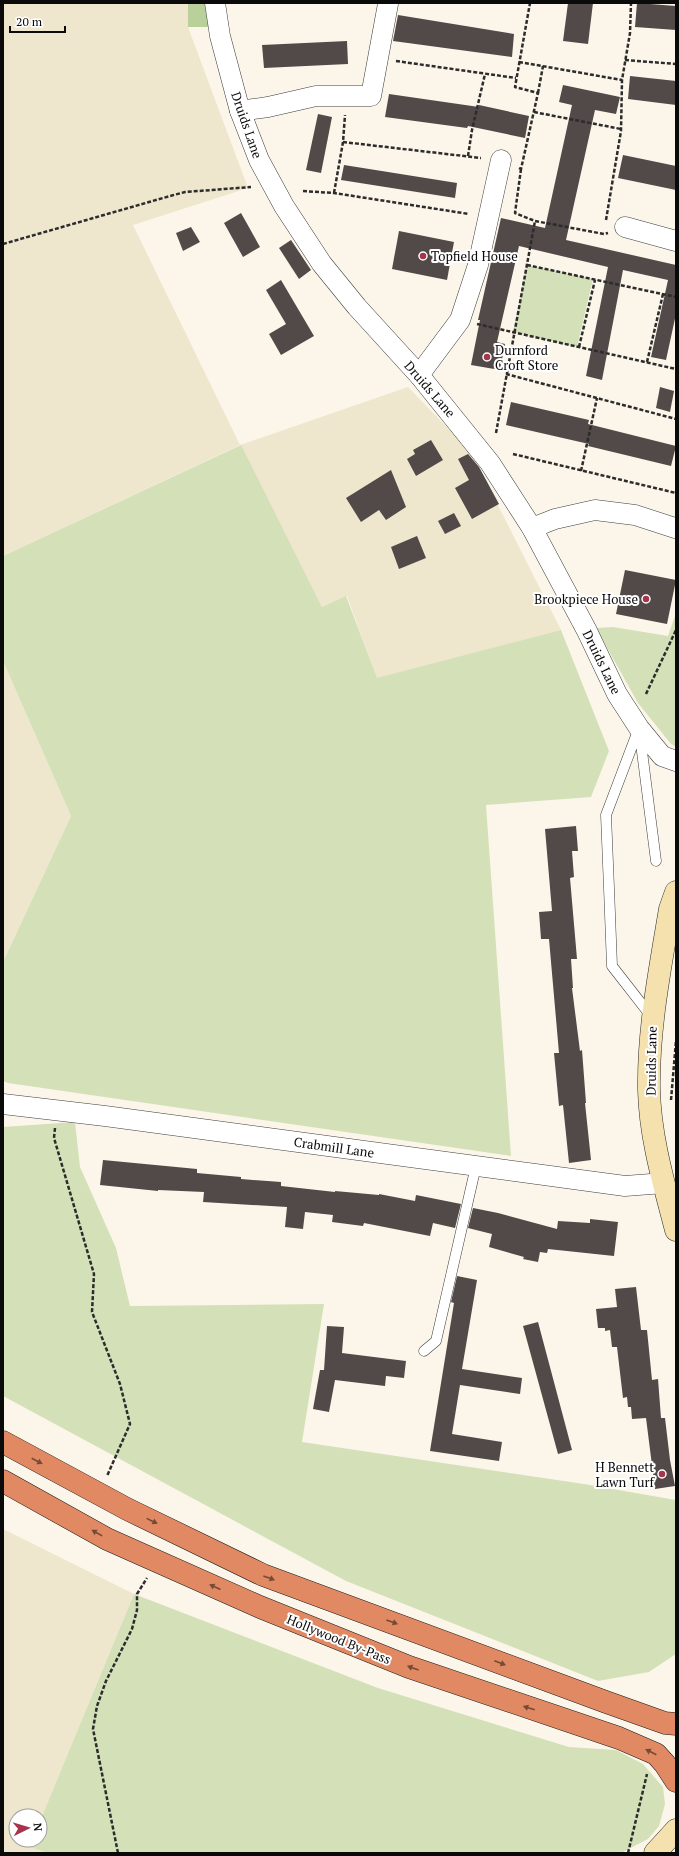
<svg xmlns="http://www.w3.org/2000/svg" width="679" height="1856" viewBox="0 0 679 1856" font-family="'PT Serif',serif">
  <rect width="100%" height="100%" fill="#fcf6ea"/>
  <g fill="#eee6cd">
    <polygon points="3,3 188,3 188,27 248,188 133,225 240,445 408,387 471,452 561,630 377,679 347,596 322,607 240,445 3,556"/>
    <polygon points="3,661 71,816 3,962"/>
    <polygon points="3,1529 134,1594 40,1821 40,1816 16,1816 16,1840 32,1840 29,1847 48,1853 3,1853"/>
  </g>
  <g fill="#d4e1b8">
    <polygon points="527,265 593,279 577,347 513,332"/>
    <polygon points="241,445 322,607 346,596 377,678 561,630 609,751 591,797 486,805 511,1156 8,1083 3,1081 3,962 71,816 3,661 3,556"/>
    <polygon points="676,613 676,747 671,744 638,703 596,628 613,627 668,636"/>
    <polygon points="75,1122 80,1167 116,1248 130,1306 324,1304 302,1442 584,1484 676,1500 676,1654 649,1672 598,1681 346,1581 3,1396 3,1127"/>
    <polygon points="134,1594 378,1688 569,1747 616,1750 643,1764 663,1787 665,1804 659,1826 648,1839 621,1853 48,1853 29,1847 32,1840 40,1840 40,1821"/>
  </g>
  <polygon fill="#bad09a" points="188,3 209,3 208,27 188,27"/>
  <g fill="#514a48">
    <polygon points="568,3 593,3 588,44 563,41"/>
    <polygon points="637,3 676,6 676,30 635,27"/>
    <polygon points="398,15 514,34 512,57 393,41"/>
    <polygon points="347,41 348,64 264,68 262,45"/>
    <polygon points="630,76 676,81 676,105 628,99"/>
    <polygon points="563,85 620,97 616,114 595,110 566,240 676,265 676,314 666,360 651,357 668,280 623,270 602,380 586,376 608,267 519,246 497,342 505,344 500,370 471,365 480,320 478,320 501,218 545,228 572,105 559,102"/>
    <polygon points="389,94 479,107 479,105 529,116 525,138 468,126 467,128 385,117"/>
    <polygon points="318,114 332,117 321,173 306,170"/>
    <polygon points="623,155 676,166 676,190 618,178"/>
    <polygon points="344,165 457,183 455,198 341,180"/>
    <polygon points="241,213 260,247 243,257 224,223"/>
    <polygon points="191,227 200,242 183,251 176,233"/>
    <polygon points="399,231 454,242 447,280 392,269"/>
    <polygon points="291,240 311,270 299,279 279,248"/>
    <polygon points="281,280 314,336 281,355 269,334 286,324 266,290"/>
    <polygon points="660,387 674,391 670,412 656,408"/>
    <polygon points="511,402 589,420 588,424 676,446 671,466 588,446 589,444 506,425"/>
    <polygon points="431,440 443,460 416,476 407,459 415,454 413,450"/>
    <polygon points="468,454 479,467 499,504 472,519 455,488 469,480 458,459"/>
    <polygon points="391,470 406,507 386,520 379,510 361,522 346,498"/>
    <polygon points="454,513 461,526 445,534 438,521"/>
    <polygon points="417,536 426,558 399,569 391,547"/>
    <polygon points="625,570 676,580 667,624 616,614"/>
    <polygon points="576,826 578,851 572,851 574,877 570,878 577,959 571,959 573,988 572,988 580,1051 582,1050 586,1103 585,1103 591,1160 569,1163 563,1105 559,1106 554,1053 559,1053 549,939 541,939 539,912 552,911 545,829"/>
    <polygon points="103,1160 197,1169 197,1173 241,1177 241,1179 281,1182 281,1186 335,1192 335,1191 379,1195 379,1194 415,1201 416,1195 461,1204 455,1228 433,1223 430,1236 364,1223 363,1226 332,1222 333,1215 305,1212 303,1229 285,1227 287,1207 203,1202 204,1192 158,1190 158,1191 100,1185"/>
    <polygon points="473,1208 498,1213 557,1229 558,1221 590,1223 590,1219 618,1222 614,1256 548,1249 547,1253 540,1252 538,1262 523,1259 524,1257 489,1247 492,1234 468,1228"/>
    <polygon points="457,1276 477,1280 462,1369 522,1378 520,1394 460,1385 452,1434 502,1442 499,1461 430,1451 454,1303 451,1302"/>
    <polygon points="636,1287 641,1330 647,1330 652,1380 658,1379 661,1418 665,1418 670,1460 675,1486 655,1489 646,1418 632,1419 631,1407 628,1407 627,1397 623,1398 617,1347 612,1347 610,1330 605,1331 605,1328 598,1328 596,1309 617,1307 615,1289"/>
    <polygon points="538,1322 572,1450 558,1454 523,1326"/>
    <polygon points="327,1326 344,1327 342,1353 406,1361 404,1378 386,1376 385,1386 335,1380 329,1412 313,1409 320,1370 324,1370"/>
  </g>
  <g fill="none" stroke-linecap="round" stroke-linejoin="round">
    <g stroke="#3d3d3d" stroke-width="11">
      <g id="lane">
        <polyline points="651,1016 612,966 609,888 606,815 639,728 656,861"/>
        <polyline points="424,1351 436,1341 476,1166"/>
      </g>
    </g>
    <g stroke="#3d3d3d" stroke-width="21">
      <g id="street">
        <polyline points="215,3 220,36 240,111 259,160 284,206 322,264 357,307 419,375 490,463 532,528 587,631 617,694 639,728 662,756 676,761"/>
        <polyline points="240,111 268,107 316,96 371,96 388,4"/>
        <polyline points="625,227 676,241"/>
        <polyline points="419,375 460,320 478,265 501,160"/>
        <polyline points="532,528 555,519 595,510 635,515 675,528"/>
        <polyline points="3,1104 105,1116 625,1186 664,1183"/>
      </g>
    </g>
    <g stroke="#2c2c2c" stroke-width="23">
      <g id="secondary">
        <path d="M 676,892 L 670,909 C 660,969 648,1029 649,1090 C 650,1137 664,1184 676,1230"/>
        <polyline points="655,1853 676,1830"/>
      </g>
    </g>
    <g stroke="#1b1b1b" stroke-width="23">
      <g id="highway">
        <polyline points="3,1442 127,1509 263,1575 606,1702 665,1723 676,1724"/>
        <polyline points="3,1481 107,1539 260,1607 409,1667 619,1738 656,1754 665,1764 676,1781"/>
      </g>
    </g>
    <g stroke="#2c2c2c" stroke-width="2.5" stroke-dasharray="4 2" stroke-linecap="butt">
      <polyline points="625,60 676,64"/>
      <polyline points="396,61 516,78"/>
      <polyline points="519,62 622,80"/>
      <polyline points="538,93 543,66"/>
      <polyline points="534,112 621,129"/>
      <polyline points="343,142 481,158"/>
      <polyline points="468,156 472,130 485,74"/>
      <polyline points="519,168 521,169 538,93 515,87 530,3"/>
      <polyline points="521,169 515,213 535,221 604,234 608,233"/>
      <polyline points="303,191 334,193 469,214"/>
      <polyline points="334,193 343,142 345,115"/>
      <polyline points="606,220 621,131 622,80 630,33 631,3"/>
      <polyline points="3,244 170,196 185,192 251,187"/>
      <polyline points="527,265 676,297"/>
      <polyline points="477,324 676,369"/>
      <polyline points="579,347 595,280"/>
      <polyline points="647,362 663,294"/>
      <polyline points="506,374 676,419"/>
      <polyline points="496,433 535,221"/>
      <polyline points="513,454 676,493"/>
      <polyline points="581,471 597,398"/>
      <polyline points="646,694 676,630"/>
      <polyline points="671,1100 676,1041"/>
      <polyline points="55,1128 54,1138 94,1274 92,1312 120,1384 130,1424 107,1476"/>
      <polyline points="118,1853 93,1729 97,1706 106,1681 132,1629 137,1610 137,1594 147,1578"/>
      <polyline points="628,1853 647,1774"/>
    </g>
    <use href="#lane" stroke="#fff" stroke-width="10"/>
    <use href="#street" stroke="#fff" stroke-width="20"/>
    <use href="#secondary" stroke="#f4e1ad" stroke-width="22"/>
    <use href="#highway" stroke="#e08963" stroke-width="22"/>
  </g>
  <defs><path id="oneway-solid" d="M-6-.8H1V-3.2L6.5 0L1 3.2V.8H-6Z"/></defs>
  <g fill="#754a36">
    <use href="#oneway-solid" transform="translate(37 1461) rotate(28)"/>
    <use href="#oneway-solid" transform="translate(152 1521) rotate(26)"/>
    <use href="#oneway-solid" transform="translate(97 1533) rotate(-151)"/>
    <use href="#oneway-solid" transform="translate(269 1578) rotate(20)"/>
    <use href="#oneway-solid" transform="translate(215 1587) rotate(-156)"/>
    <use href="#oneway-solid" transform="translate(392 1622) rotate(20)"/>
    <use href="#oneway-solid" transform="translate(500 1663) rotate(21)"/>
    <use href="#oneway-solid" transform="translate(413 1668) rotate(-160)"/>
    <use href="#oneway-solid" transform="translate(529 1708) rotate(-162)"/>
    <use href="#oneway-solid" transform="translate(651 1752) rotate(-153)"/>
  </g>
  <g fill="#a6354c" stroke="#fff" stroke-width="1.5">
    <circle cx="423" cy="256" r="4"/>
    <circle cx="487" cy="357" r="4"/>
    <circle cx="646" cy="599" r="4"/>
    <circle cx="662" cy="1474" r="4"/>
  </g>
  <g text-anchor="middle" stroke-width="4" stroke-linejoin="round" paint-order="stroke">
    <g font-size="13" fill="#0a0a0a" stroke="#fff">
      <text transform="translate(247 125) rotate(71)" y="5">Druids Lane</text>
      <text transform="translate(430 389) rotate(49)" y="5">Druids Lane</text>
      <text transform="translate(602 662) rotate(64)" y="5">Druids Lane</text>
      <text transform="translate(651 1061) rotate(-89)" y="5">Druids Lane</text>
      <text transform="translate(334 1147) rotate(8)" y="5">Crabmill Lane</text>
      <text transform="translate(339 1639) rotate(22)" y="5">Hollywood By-Pass</text>
    </g>
    <g font-size="13" fill="#0a0a0a" stroke="#fff" text-anchor="start">
      <text x="431" y="261">Topfield House</text>
      <text x="495" y="355">Durnford<tspan x="495" dy="15">Croft Store</tspan></text>
      <text x="638" y="604" text-anchor="end">Brookpiece House</text>
      <text x="654" y="1472" text-anchor="end">H Bennett<tspan x="654" dy="15">Lawn Turf</tspan></text>
    </g>
  </g>
  <rect width="679" height="1856" fill="none" stroke="#0a0a0a" stroke-width="8"/>
  <g transform="translate(28 1828) rotate(85)"><circle r="19" fill="#ffffff" stroke="#9d9d9d"/>
  <path d="M0-3L7 15L0 10L-7 15Z" fill="#a6354c"/>
  <text y="-6" font-size="11" font-weight="bold" text-anchor="middle" fill="#0a0a0a">N</text>
  </g>
  <path d="M10 26v6h55v-6" fill="none" stroke="#0a0a0a" stroke-width="2"/>
  <text x="16" y="26" font-size="12" fill="#0a0a0a" stroke="#ffffff" stroke-width="3" paint-order="stroke">20 m</text>
</svg>
